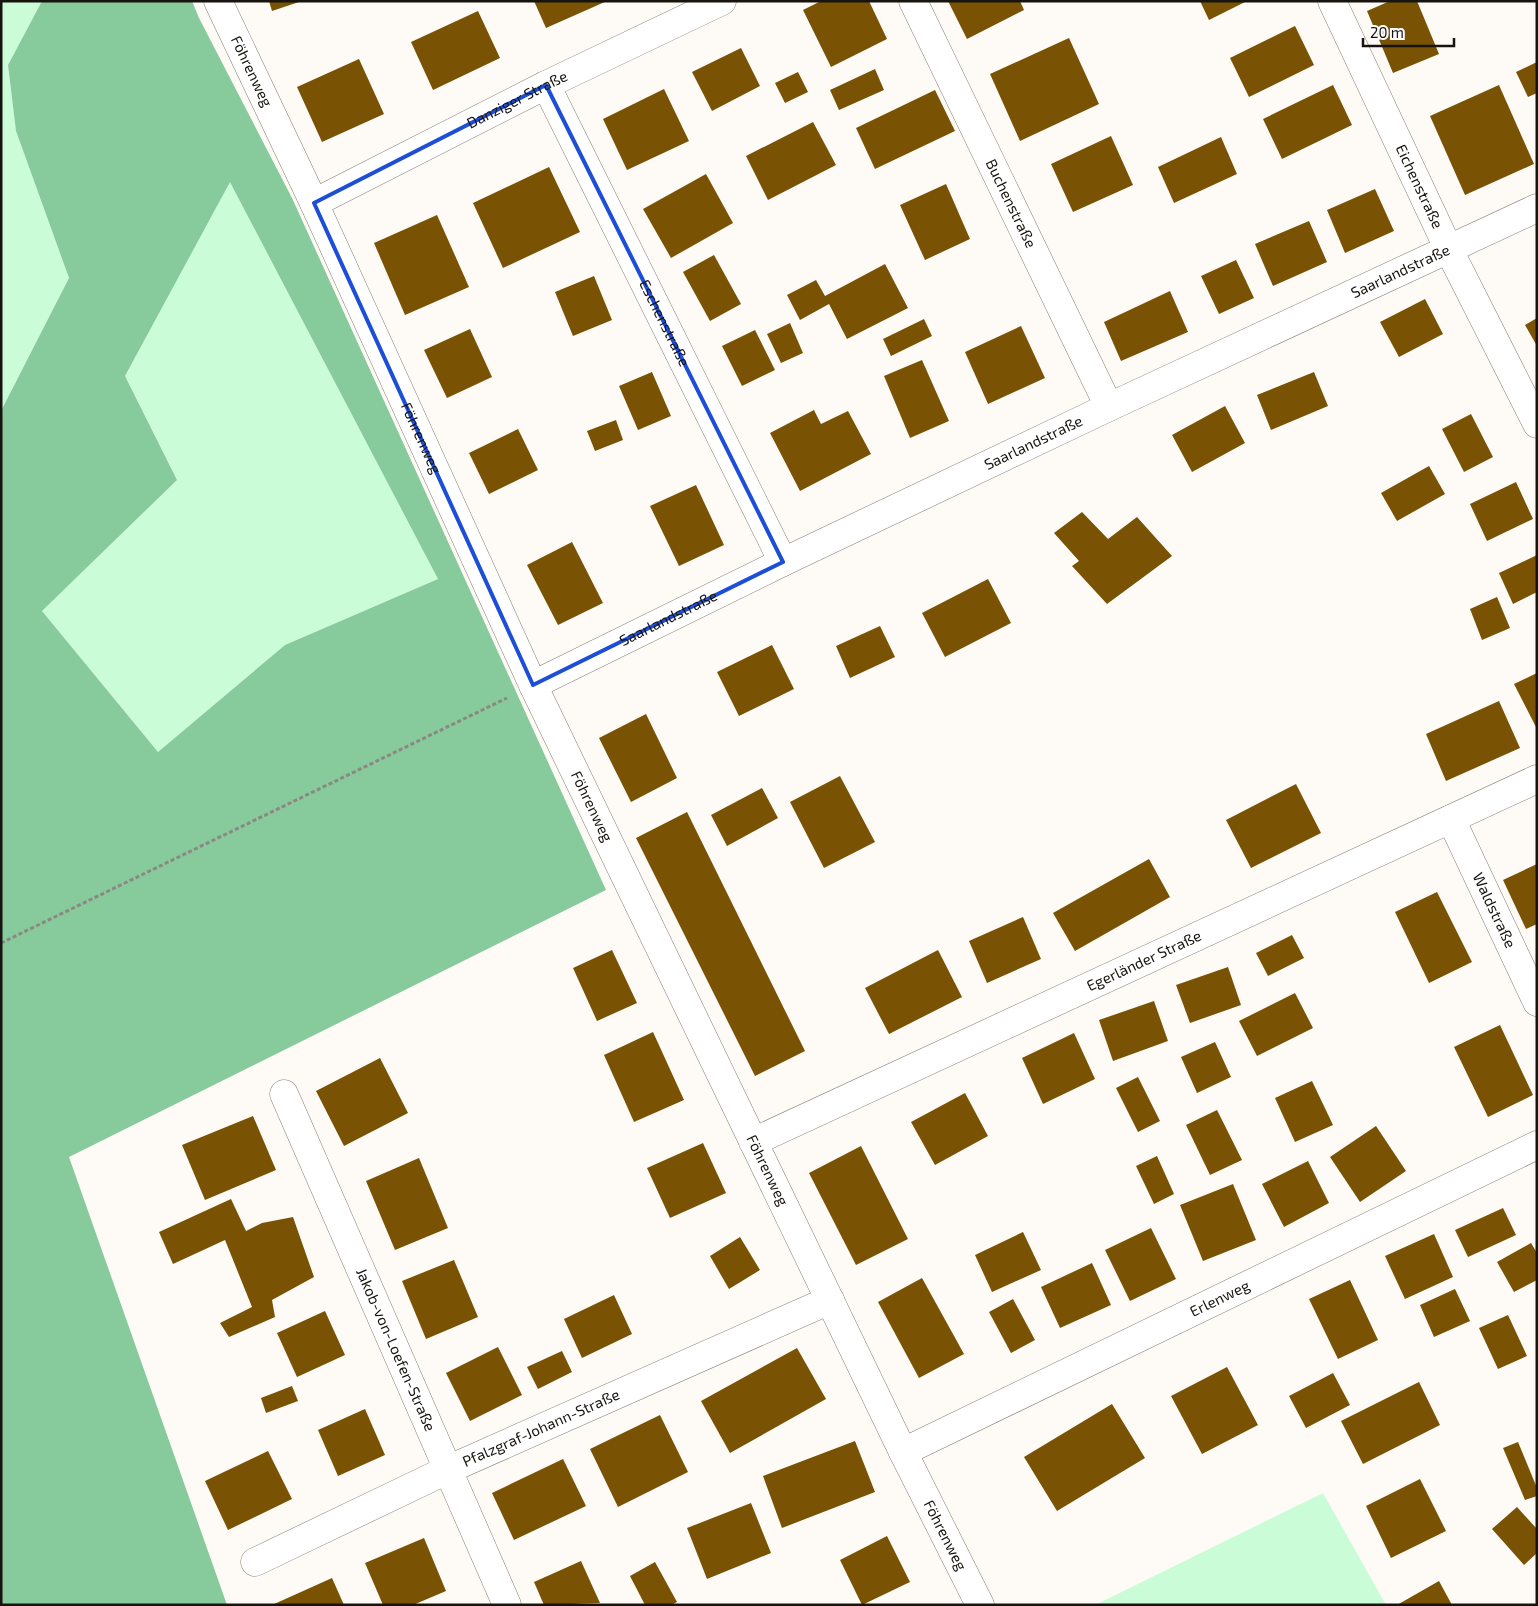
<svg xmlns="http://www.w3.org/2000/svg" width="1538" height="1606" viewBox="0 0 1538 1606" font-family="'Exo 2',sans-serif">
  <rect width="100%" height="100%" fill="#fefbf6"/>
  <g fill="#cafcd7">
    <polygon points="1,1 42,1 8,65 16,131 69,278 1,411"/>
    <polygon points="230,181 438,579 285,645 158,752 42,611 177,480 125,376"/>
    <polygon points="1323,1493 1386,1605 1095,1605"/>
  </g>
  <path fill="#87ca9b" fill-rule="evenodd" d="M 42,1 L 192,1 L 199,18 L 292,198 L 606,890 L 69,1157 L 227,1605 L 1,1605 L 1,411 L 69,278 L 16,131 L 8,65 ZM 230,182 L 438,579 L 285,645 L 158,752 L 42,611 L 177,480 L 125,376 Z"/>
  <g fill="#795204">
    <polygon points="269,1 299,1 299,2 272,11"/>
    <polygon points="534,1 607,1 546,28"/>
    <polygon points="821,1 869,1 887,39 831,67 803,10"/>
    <polygon points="948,1 1020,1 1024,10 967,39"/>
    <polygon points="1200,1 1247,1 1209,20"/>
    <polygon points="1390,1 1417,1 1439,54 1393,73 1367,11"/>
    <polygon points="478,11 500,58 433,90 411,42"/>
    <polygon points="1295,26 1314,65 1249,97 1230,58"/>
    <polygon points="1069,38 1099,104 1020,141 990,74"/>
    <polygon points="741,48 760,86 712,111 692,72"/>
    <polygon points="359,59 384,114 322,142 297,87"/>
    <polygon points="1537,62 1537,93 1528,97 1516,72"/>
    <polygon points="875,69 884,90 839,110 830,90"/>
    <polygon points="798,72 808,92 785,103 775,83"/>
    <polygon points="1333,85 1352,125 1282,159 1263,119"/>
    <polygon points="1499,85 1534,164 1465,195 1430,116"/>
    <polygon points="664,89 689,141 627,170 603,119"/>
    <polygon points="935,90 955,131 875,169 856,128"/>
    <polygon points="813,122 836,165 768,200 746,156"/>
    <polygon points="1111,136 1133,185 1073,212 1051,164"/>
    <polygon points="1221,137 1237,174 1174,203 1158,167"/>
    <polygon points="549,167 580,232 503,268 473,203"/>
    <polygon points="706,174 733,223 671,258 643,209"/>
    <polygon points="946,184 970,239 925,260 900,205"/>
    <polygon points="1375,189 1394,231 1345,253 1327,210"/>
    <polygon points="437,215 469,287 405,315 374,243"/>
    <polygon points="1309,221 1327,262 1273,286 1255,244"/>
    <polygon points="714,255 741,304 710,321 683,272"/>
    <polygon points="1236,260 1254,298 1219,314 1201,276"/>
    <polygon points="885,264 908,308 847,339 829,304 800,320 787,295 816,280 825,296"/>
    <polygon points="594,276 612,320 573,336 555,292"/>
    <polygon points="1170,291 1188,332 1121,361 1104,322"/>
    <polygon points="1425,299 1443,334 1399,357 1380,322"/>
    <polygon points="1537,318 1537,346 1525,325"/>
    <polygon points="924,319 932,336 891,356 883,339"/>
    <polygon points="790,323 803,353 781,363 767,334"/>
    <polygon points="1021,326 1045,378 988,404 965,352"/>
    <polygon points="470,329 492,377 447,398 424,350"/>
    <polygon points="755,330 775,370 742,386 722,346"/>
    <polygon points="922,360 949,421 910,438 884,376"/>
    <polygon points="652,372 671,416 638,430 619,386"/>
    <polygon points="1314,372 1328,406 1271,430 1257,395"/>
    <polygon points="1225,406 1245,443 1192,472 1172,435"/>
    <polygon points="814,410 821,424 848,411 871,454 800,491 770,433"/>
    <polygon points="1471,414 1493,457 1464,472 1442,429"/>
    <polygon points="616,420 623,440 595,451 587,431"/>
    <polygon points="518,429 538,470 489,494 469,453"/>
    <polygon points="1429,466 1445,494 1397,521 1381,493"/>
    <polygon points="1516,482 1533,519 1487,541 1470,504"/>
    <polygon points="696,485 724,545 679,566 650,506"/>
    <polygon points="1082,512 1108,539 1137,517 1172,556 1107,604 1072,566 1079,561 1054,533"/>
    <polygon points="572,542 603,603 558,625 527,565"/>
    <polygon points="1537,555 1537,592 1513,604 1499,573"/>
    <polygon points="988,579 1011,623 945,657 922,613"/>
    <polygon points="1497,597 1510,628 1482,640 1470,609"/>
    <polygon points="880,626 895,657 850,678 836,646"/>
    <polygon points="772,645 794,689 739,716 717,672"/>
    <polygon points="1537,673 1537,729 1514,684"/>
    <polygon points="1499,701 1520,748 1446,781 1426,734"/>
    <polygon points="646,714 677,778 631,802 599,738"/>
    <polygon points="840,776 875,842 824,868 790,802"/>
    <polygon points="1296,784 1321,833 1251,868 1226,820"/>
    <polygon points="762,788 778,818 727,846 711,815"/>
    <polygon points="687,812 805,1051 755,1076 636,838"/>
    <polygon points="1149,859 1170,897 1075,951 1053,913"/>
    <polygon points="1537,864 1537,924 1526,929 1503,880"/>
    <polygon points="1437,892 1472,962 1429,983 1395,912"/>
    <polygon points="1023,917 1041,959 987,983 969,941"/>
    <polygon points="1292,935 1304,958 1268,976 1256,953"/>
    <polygon points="612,950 637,1003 597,1021 573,968"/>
    <polygon points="938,950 962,997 889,1034 865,988"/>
    <polygon points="1228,967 1241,1005 1190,1023 1176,985"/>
    <polygon points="1295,993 1313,1028 1257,1056 1239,1021"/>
    <polygon points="1154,1001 1168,1041 1113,1061 1099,1020"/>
    <polygon points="1500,1025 1533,1095 1488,1117 1454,1047"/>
    <polygon points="653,1032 684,1100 634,1122 604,1055"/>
    <polygon points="1074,1033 1095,1079 1043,1104 1022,1058"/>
    <polygon points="1215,1042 1231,1077 1197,1093 1181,1057"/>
    <polygon points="380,1058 408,1113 344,1146 316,1091"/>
    <polygon points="1138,1077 1160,1121 1138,1132 1116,1088"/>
    <polygon points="1312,1081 1333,1125 1295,1142 1275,1098"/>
    <polygon points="965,1093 988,1136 935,1165 911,1122"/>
    <polygon points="1217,1110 1242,1160 1210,1175 1186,1125"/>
    <polygon points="253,1116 276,1170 205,1200 182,1145"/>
    <polygon points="1376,1126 1406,1171 1360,1202 1330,1157"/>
    <polygon points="703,1143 726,1193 670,1218 647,1168"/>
    <polygon points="861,1146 908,1239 856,1265 809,1173"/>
    <polygon points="1157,1156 1174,1194 1154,1204 1136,1166"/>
    <polygon points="419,1158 448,1228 395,1250 366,1181"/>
    <polygon points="1308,1161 1329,1203 1284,1227 1262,1184"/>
    <polygon points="1233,1184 1256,1240 1203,1261 1180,1205"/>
    <polygon points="231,1199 246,1231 262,1223 293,1217 314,1277 272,1300 275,1317 229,1337 220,1323 252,1307 225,1240 173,1264 159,1232"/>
    <polygon points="1503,1208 1516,1235 1468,1257 1455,1230"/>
    <polygon points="1151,1228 1176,1279 1130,1301 1105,1250"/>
    <polygon points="1023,1232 1041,1270 992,1292 975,1255"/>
    <polygon points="1434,1234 1453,1277 1405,1299 1385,1256"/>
    <polygon points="740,1237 760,1270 729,1289 710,1256"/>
    <polygon points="1531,1243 1537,1253 1537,1280 1514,1292 1497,1262"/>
    <polygon points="454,1260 478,1317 426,1339 402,1281"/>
    <polygon points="1092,1263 1111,1305 1060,1328 1041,1287"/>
    <polygon points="922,1278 964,1354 919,1378 878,1302"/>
    <polygon points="1350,1280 1378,1340 1338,1359 1309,1299"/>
    <polygon points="1455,1289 1470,1321 1434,1337 1420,1305"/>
    <polygon points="614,1295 632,1334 582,1358 564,1319"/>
    <polygon points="1013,1299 1035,1340 1011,1353 989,1312"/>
    <polygon points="325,1311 345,1355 297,1377 277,1333"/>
    <polygon points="1508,1315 1527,1356 1498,1369 1479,1328"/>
    <polygon points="498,1347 522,1395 470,1421 446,1373"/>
    <polygon points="797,1348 826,1399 730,1453 701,1401"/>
    <polygon points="562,1351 572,1372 538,1389 527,1367"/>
    <polygon points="1227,1367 1258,1425 1202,1454 1171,1396"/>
    <polygon points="1333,1373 1350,1405 1306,1428 1289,1396"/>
    <polygon points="1419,1382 1440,1425 1363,1464 1341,1421"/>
    <polygon points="292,1386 298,1401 266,1413 261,1398"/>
    <polygon points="1112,1404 1145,1458 1057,1511 1024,1457"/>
    <polygon points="365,1409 385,1455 338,1476 318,1430"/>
    <polygon points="660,1415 688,1472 618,1507 590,1449"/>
    <polygon points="855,1441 875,1492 782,1528 763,1476"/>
    <polygon points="1518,1442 1537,1488 1537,1496 1525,1500 1503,1448"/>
    <polygon points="268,1451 292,1499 228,1530 205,1481"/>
    <polygon points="563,1459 586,1506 514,1540 492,1493"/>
    <polygon points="1420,1479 1446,1531 1391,1558 1366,1506"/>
    <polygon points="751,1503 771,1553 707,1579 687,1528"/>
    <polygon points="1517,1507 1537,1529 1537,1553 1524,1565 1492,1529"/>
    <polygon points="887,1536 910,1582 862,1605 840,1560"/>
    <polygon points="424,1538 446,1591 413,1605 383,1605 365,1563"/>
    <polygon points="581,1561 600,1603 544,1605 534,1582"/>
    <polygon points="655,1562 677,1602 671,1605 645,1605 630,1576"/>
    <polygon points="332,1578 344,1605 272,1605"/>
    <polygon points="1439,1581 1452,1605 1397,1605"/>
  </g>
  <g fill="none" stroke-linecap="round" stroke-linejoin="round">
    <g stroke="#877f74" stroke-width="29">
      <g id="minor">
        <path id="s1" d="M 218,1 L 314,203 L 533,685 L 903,1452 L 980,1605"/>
        <path id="s2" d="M 913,1 L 1109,407"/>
        <path id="s3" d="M 1332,1 L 1449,250 L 1537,424"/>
        <path id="s4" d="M 546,85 L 783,562"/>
        <path id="s5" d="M 314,203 L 546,85 L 722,1"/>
        <path id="s6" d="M 533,685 L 783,562 L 1109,407 L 1537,208"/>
        <path id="s7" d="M 1451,819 L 1537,1002"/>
        <path id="s8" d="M 284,1094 L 507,1605"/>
        <path id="s9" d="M 753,1142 L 1537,779"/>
        <path id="s10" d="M 903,1452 L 1537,1145"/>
        <path id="s11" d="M 255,1562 L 447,1470 L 830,1300"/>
      </g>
    </g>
    <polyline stroke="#8b8883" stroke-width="3" stroke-dasharray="4 2.5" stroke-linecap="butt" points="1,943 507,698"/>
    <use href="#minor" stroke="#fff" stroke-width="28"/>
  </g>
  <path fill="none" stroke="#1d4ed8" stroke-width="4" stroke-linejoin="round" d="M 546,85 L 783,562 L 533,685 L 314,203 Z"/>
  <g text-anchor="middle" stroke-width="5" stroke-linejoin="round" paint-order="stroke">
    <g font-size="15" fill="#171410" stroke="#fff">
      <text dy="5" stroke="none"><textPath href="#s1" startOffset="78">Föhrenweg</textPath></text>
      <text dy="5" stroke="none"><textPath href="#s5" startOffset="228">Danziger Straße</textPath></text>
      <text dy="5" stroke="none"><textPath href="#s3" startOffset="205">Eichenstraße</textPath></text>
      <text dy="5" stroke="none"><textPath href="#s2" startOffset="225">Buchenstraße</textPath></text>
      <text dy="5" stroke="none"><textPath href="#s6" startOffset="961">Saarlandstraße</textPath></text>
      <text dy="5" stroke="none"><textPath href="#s4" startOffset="266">Eschenstraße</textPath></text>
      <text dy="5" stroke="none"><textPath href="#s1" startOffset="482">Föhrenweg</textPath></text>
      <text dy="5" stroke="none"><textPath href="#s6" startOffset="556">Saarlandstraße</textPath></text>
      <text dy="5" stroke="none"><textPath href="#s6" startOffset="151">Saarlandstraße</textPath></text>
      <text dy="5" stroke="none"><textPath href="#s1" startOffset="888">Föhrenweg</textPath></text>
      <text dy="5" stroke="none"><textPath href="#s7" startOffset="101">Waldstraße</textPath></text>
      <text dy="5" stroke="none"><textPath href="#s9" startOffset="431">Egerländer Straße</textPath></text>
      <text dy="5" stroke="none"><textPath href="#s1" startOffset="1292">Föhrenweg</textPath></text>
      <text dy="5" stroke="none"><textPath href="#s10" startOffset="352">Erlenweg</textPath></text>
      <text dy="5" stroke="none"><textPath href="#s8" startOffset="279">Jakob-von-Loefen-Straße</textPath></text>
      <text dy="5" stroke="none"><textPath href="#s11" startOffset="316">Pfalzgraf-Johann-Straße</textPath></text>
      <text dy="5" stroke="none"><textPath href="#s1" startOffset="1698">Föhrenweg</textPath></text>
    </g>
  </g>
  <rect width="1538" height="1606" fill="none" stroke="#171410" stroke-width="5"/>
  <path d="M1363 38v8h91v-8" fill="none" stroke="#171410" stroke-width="2.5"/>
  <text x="1370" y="38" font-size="15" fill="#171410" stroke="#ffffff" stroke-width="4" paint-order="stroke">20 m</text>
</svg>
